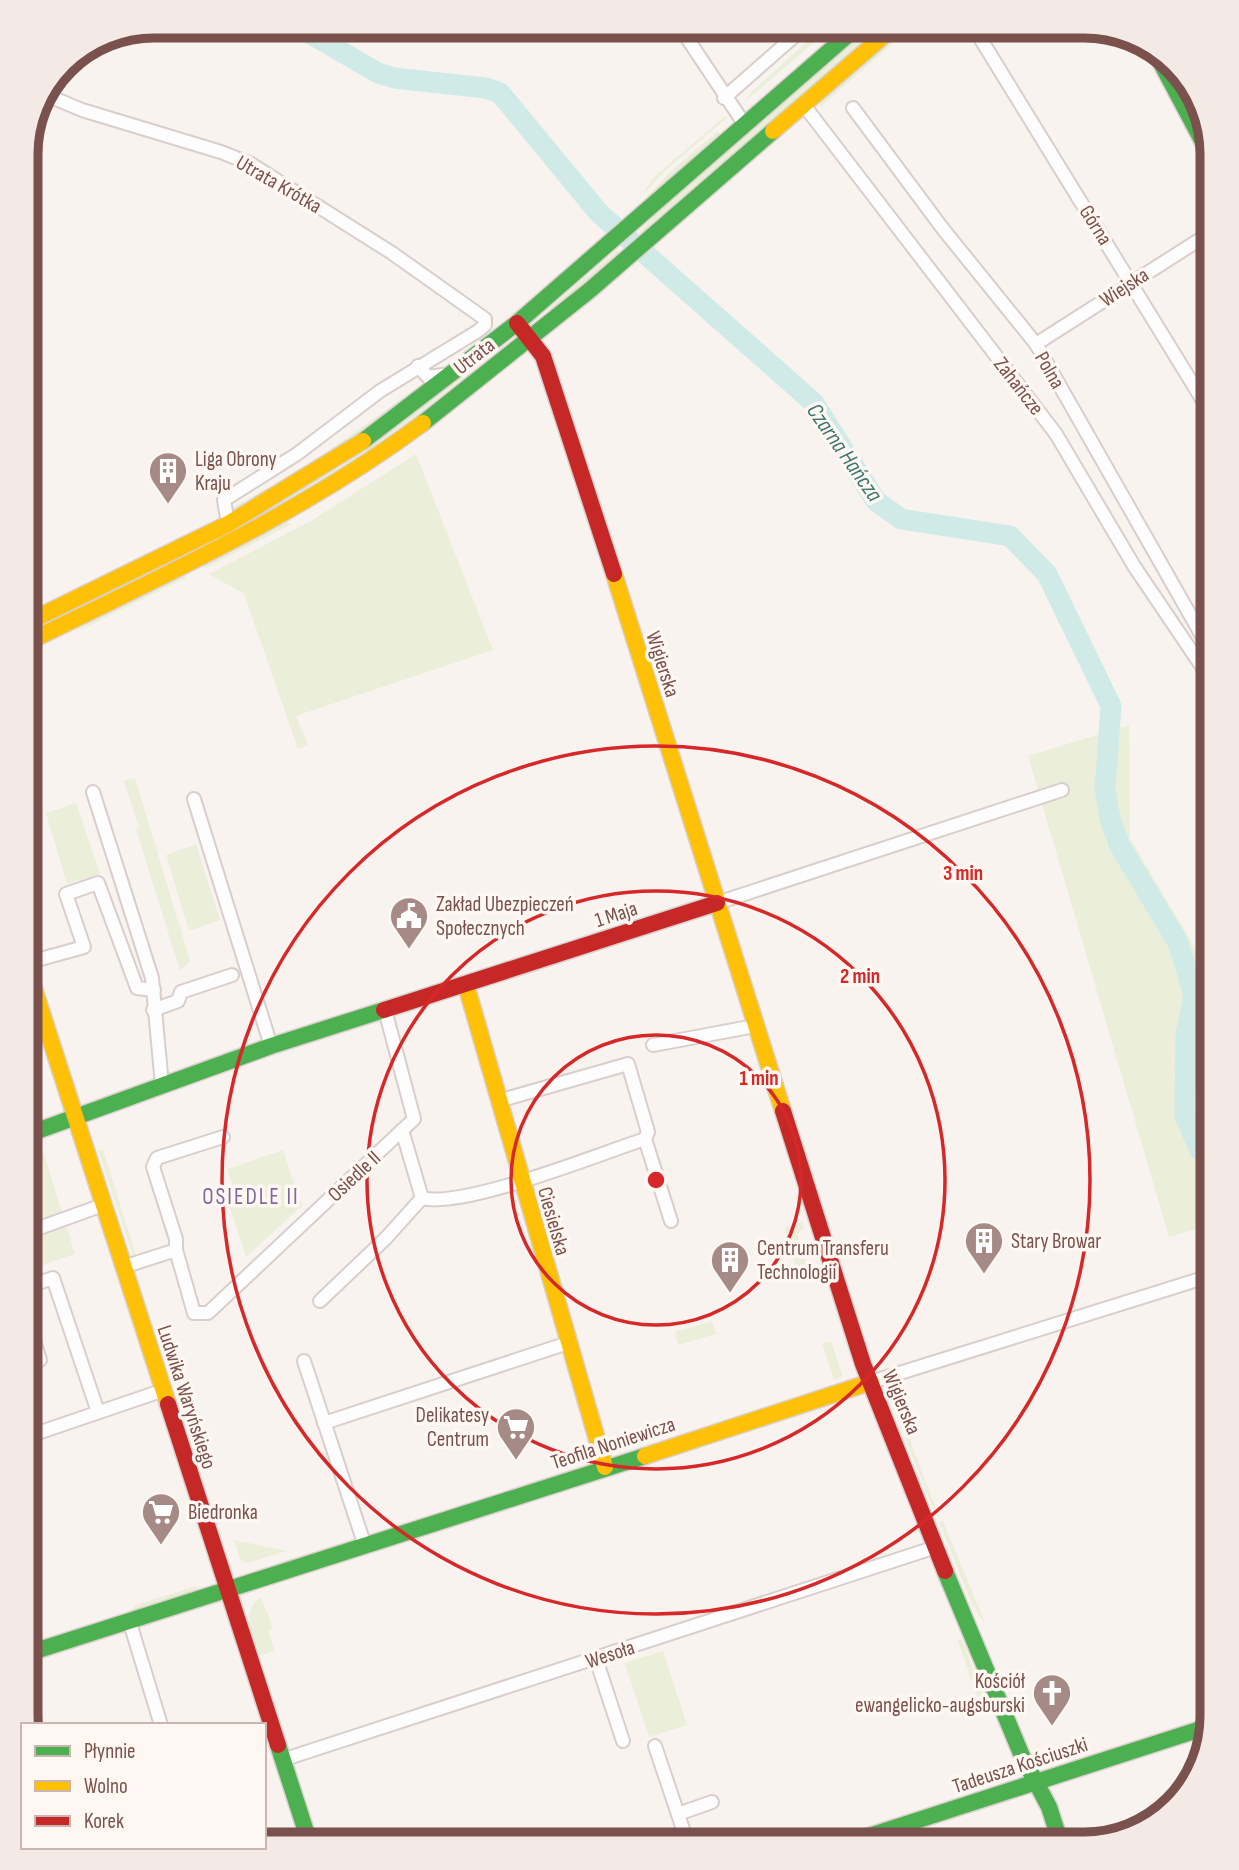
<svg xmlns="http://www.w3.org/2000/svg" width="1239" height="1870" viewBox="0 0 1239 1870" font-family="'Sofia Sans Condensed',sans-serif">
  <rect width="100%" height="100%" fill="#f9f3ef"/>
  <g fill="#ebefda">
    <polygon points="824,26 833,26 746,101 751,92"/>
    <polygon points="869,26 883,26 642,234 640,231 680,189"/>
    <polygon points="905,32 905,33 820,107 822,98 882,47"/>
    <polygon points="724,117 728,117 667,169 638,200 655,176"/>
    <polygon points="718,131 721,135 640,204 670,172"/>
    <polygon points="617,250 620,253 553,311 550,308"/>
    <polygon points="484,360 378,447 259,519 137,580 136,578"/>
    <polygon points="426,381 431,382 340,450 234,513 232,508 307,466"/>
    <polygon points="416,454 493,650 296,716 308,745 298,749 244,594 209,574 309,522"/>
    <polygon points="285,521 291,524 204,569 202,565"/>
    <polygon points="183,573 186,578 74,633 94,618"/>
    <polygon points="1129,725 1130,838 1202,960 1194,1044 1198,1117 1213,1145 1213,1239 1201,1228 1169,1237 1028,756"/>
    <polygon points="135,778 190,961 180,971 136,829 139,828 124,781"/>
    <polygon points="76,803 100,874 67,884 46,813"/>
    <polygon points="196,844 220,920 189,931 166,855"/>
    <polygon points="98,1150 103,1150 137,1259 133,1256"/>
    <polygon points="283,1150 302,1206 246,1257 229,1205 238,1202 227,1169"/>
    <polygon points="44,1154 75,1254 26,1270 26,1160"/>
    <polygon points="803,1222 804,1227 797,1235 811,1278 800,1282 785,1228"/>
    <polygon points="712,1321 716,1334 678,1345 675,1332"/>
    <polygon points="26,1337 32,1355 35,1387 26,1390"/>
    <polygon points="831,1341 843,1377 834,1380 822,1344"/>
    <polygon points="890,1401 895,1401 938,1514 936,1515"/>
    <polygon points="650,1430 653,1441 624,1450 621,1440"/>
    <polygon points="943,1521 985,1623 984,1623 972,1604 939,1522"/>
    <polygon points="234,1540 287,1551 246,1563 240,1559"/>
    <polygon points="196,1586 197,1591 131,1611 136,1605"/>
    <path d="M 261,1597 L 273,1628 L 268,1630 L 275,1651 L 258,1656 C 252,1639 240,1609 261,1597 Z"/>
    <polygon points="957,1639 962,1640 984,1696 977,1696"/>
    <polygon points="663,1651 687,1725 649,1737 625,1663"/>
  </g>
  <g fill="none" stroke-linecap="round" stroke-linejoin="round">
    <polyline stroke="#d0ebe7" stroke-width="21" points="297,26 378,73 394,78 486,88 500,93 599,213 813,402 876,501 901,519 1010,536 1047,574 1111,706 1105,789 1110,819 1120,846 1177,941 1187,971 1194,997 1186,1034 1185,1115 1199,1149 1213,1162"/>
    <g stroke="#d8cecc" stroke-width="16">
      <g id="street">
        <polyline points="679,26 745,125"/>
        <polyline points="977,33 1213,417"/>
        <polyline points="49,96 82,110 221,152 251,164 392,253 485,319 485,325 478,331 380,391 297,454 224,500 228,524"/>
        <polyline points="724,98 806,26"/>
        <polyline points="803,104 1056,434 1134,566 1213,683"/>
        <polyline points="853,108 943,229 1036,344 1213,655"/>
        <polyline points="1036,344 1213,231"/>
        <polyline points="418,366 428,377 450,374"/>
        <polyline points="93,792 152,978 162,1085"/>
        <polyline points="194,799 271,1046"/>
        <polyline points="717,903 1062,790"/>
        <polyline points="26,963 84,947 66,894 98,883 137,988 154,990"/>
        <polyline points="153,1010 178,1001 181,992 232,975"/>
        <polyline points="26,1027 43,1022"/>
        <polyline points="653,1045 755,1026"/>
        <polyline points="498,1101 628,1064 648,1132 645,1139"/>
        <polyline points="223,1137 157,1158 153,1167 176,1239 176,1250 194,1313 208,1313 414,1119 385,1010"/>
        <path d="M 422,1198 C 463,1209 599,1154 645,1139 L 671,1221"/>
        <polyline points="26,1226 28,1232 103,1205"/>
        <polyline points="123,1267 176,1250"/>
        <polyline points="26,1287 53,1278 98,1412"/>
        <polyline points="320,1301 386,1238 422,1198 402,1130"/>
        <polyline points="26,1315 40,1360"/>
        <polyline points="304,1361 365,1546"/>
        <polyline points="871,1382 1213,1275"/>
        <polyline points="324,1423 568,1343"/>
        <polyline points="26,1437 164,1390"/>
        <polyline points="130,1623 161,1725"/>
        <polyline points="596,1659 623,1741"/>
        <polyline points="655,1746 688,1844"/>
        <polyline points="282,1760 936,1547"/>
        <polyline points="678,1814 712,1802"/>
      </g>
    </g>
    <g stroke="#dad0cc" stroke-width="19">
      <g id="fast">
        <polyline points="1153,48 1213,161"/>
        <polyline points="423,423 590,290 773,131"/>
        <polyline points="363,441 517,323 858,26"/>
        <polyline points="26,1135 271,1046 384,1010"/>
        <polyline points="945,1571 1022,1756 1049,1807 1061,1844"/>
        <polyline points="26,1654 645,1456"/>
        <polyline points="278,1745 310,1844"/>
        <polyline points="844,1844 1210,1726"/>
      </g>
    </g>
    <g stroke="#dad0cc" stroke-width="19">
      <g id="slow">
        <polyline points="773,131 895,26"/>
        <polyline points="614,574 783,1111"/>
        <polyline points="26,623 228,524 363,441"/>
        <path d="M 26,643 C 162,576 301,514 423,423"/>
        <polyline points="26,964 168,1404"/>
        <polyline points="466,985 605,1467"/>
        <polyline points="645,1456 871,1382"/>
      </g>
    </g>
    <g stroke="#dad0cc" stroke-width="19">
      <g id="jam">
        <polyline points="517,323 543,356 614,574"/>
        <polyline points="384,1010 717,903"/>
        <polyline points="783,1111 863,1364 945,1571"/>
        <polyline points="168,1404 278,1745"/>
      </g>
    </g>
    <use href="#street" stroke="#fefdfd" stroke-width="12"/>
    <use href="#fast" stroke="#4caf50" stroke-width="16"/>
    <use href="#slow" stroke="#ffc107" stroke-width="16"/>
    <use href="#jam" stroke="#c62828" stroke-width="16"/>
  </g>
  <g fill="none" stroke="#d62828" stroke-width="3.5">
    <circle cx="656" cy="1180" r="145"/>
    <circle cx="656" cy="1180" r="289"/>
    <circle cx="656" cy="1180" r="434"/>
  </g>
  <defs>
    <g id="building-pin" transform="scale(2.0125)"><path d="M0 17L-7.5 6A9.5 9.5 0 1 1 7.5 6Z" fill="#a68a85" stroke="#fff7f2"/><path d="M-4-6H4V6H1V3H-1V6H-4ZM-2.5-4.3h1.7v1.8h-1.7ZM.8-4.3h1.7v1.8H.8ZM-2.5-1h1.7V.8h-1.7ZM.8-1h1.7V.8H.8Z" fill="#fff"/></g>
    <g id="civic-pin" transform="scale(2.0125)"><path d="M0 17L-7.5 6A9.5 9.5 0 1 1 7.5 6Z" fill="#a68a85" stroke="#fff7f2"/><path d="M-.6-6.5H3V-4.5H.6V-3L4-1V1h2V6H-6V1h2V-1L-.6-3ZM-1.2 2.5V6h2.4V2.5Z" fill="#fff"/></g>
    <g id="supermarket-pin" transform="scale(2.0125)"><path d="M0 17L-7.5 6A9.5 9.5 0 1 1 7.5 6Z" fill="#a68a85" stroke="#fff7f2"/><path d="M-6-5.5h2.5l.6 2H6L4.5 2H-2.5L-4.4-4H-6ZM-1.5 3.2a1.3 1.3 0 1 0 .1 0ZM3 3.2a1.3 1.3 0 1 0 .1 0Z" fill="#fff"/></g>
    <g id="church-pin" transform="scale(2.0125)"><path d="M0 17L-7.5 6A9.5 9.5 0 1 1 7.5 6Z" fill="#a68a85" stroke="#fff7f2"/><path d="M-1.2-6h2.4v3.5h3.3v2.4h-3.3V6h-2.4V-.1h-3.3v-2.4h3.3Z" fill="#fff"/></g>
  </defs>
  <g fill-rule="evenodd">
    <use href="#building-pin" x="168" y="471"/>
    <use href="#civic-pin" x="409" y="916"/>
    <use href="#building-pin" x="984" y="1241"/>
    <use href="#building-pin" x="730" y="1260"/>
    <use href="#supermarket-pin" x="516" y="1427"/>
    <use href="#supermarket-pin" x="161" y="1512"/>
    <use href="#church-pin" x="1052" y="1693"/>
  </g>
  <g text-anchor="middle" stroke-width="7" stroke-linejoin="round" paint-order="stroke">
    <g font-size="21" fill="#7a514c" stroke="#fff7f2">
      <text transform="translate(279 184) rotate(30)" y="7">Utrata Krótka</text>
      <text transform="translate(1096 225) rotate(58)" y="7">Górna</text>
      <text transform="translate(1124 287) rotate(-33)" y="7">Wiejska</text>
      <text transform="translate(474 356) rotate(-38)" y="7">Utrata</text>
      <text transform="translate(1050 370) rotate(60)" y="7">Polna</text>
      <text transform="translate(1019 386) rotate(52)" y="7">Zahańcze</text>
      <text transform="translate(663 664) rotate(72)" y="7">Wigierska</text>
      <text transform="translate(616 914) rotate(-18)" y="7">1 Maja</text>
      <text transform="translate(354 1176) rotate(-43)" y="7">Osiedle II</text>
      <text transform="translate(554 1221) rotate(74)" y="7">Ciesielska</text>
      <text transform="translate(187 1397) rotate(72)" y="7">Ludwika Waryńskiego</text>
      <text transform="translate(902 1402) rotate(67)" y="7">Wigierska</text>
      <text transform="translate(613 1443) rotate(-18)" y="7">Teofila Noniewicza</text>
      <text transform="translate(610 1654) rotate(-18)" y="7">Wesoła</text>
      <text transform="translate(1020 1765) rotate(-18)" y="7">Tadeusza Kościuszki</text>
    </g>
    <g font-size="21" fill="#7a514c" stroke="#fff7f2" text-anchor="start">
      <text x="195" y="466">Liga Obrony<tspan x="195" dy="24">Kraju</tspan></text>
      <text x="436" y="911">Zakład Ubezpieczeń<tspan x="436" dy="24">Społecznych</tspan></text>
      <text x="1011" y="1248">Stary Browar</text>
      <text x="757" y="1255">Centrum Transferu<tspan x="757" dy="24">Technologii</tspan></text>
      <text x="489" y="1422" text-anchor="end">Delikatesy<tspan x="489" dy="24">Centrum</tspan></text>
      <text x="188" y="1519">Biedronka</text>
      <text x="1025" y="1688" text-anchor="end">Kościół<tspan x="1025" dy="24">ewangelicko-augsburski</tspan></text>
    </g>
    <g font-size="23" font-style="italic" fill="#3c7772" stroke="#fff7f2">
      <text transform="translate(845 452) rotate(55)" y="8">Czarna Hańcza</text>
    </g>
    <g font-size="23" letter-spacing="2" fill="#7e699c" stroke="#fff7f2">
      <text x="251" y="1204">OSIEDLE II</text>
    </g>
  </g>
  <path d="M0 0H1239V1870H0ZM154 38H1084A116 116 0 0 1 1200 154V1716A116 116 0 0 1 1084 1832H154A116 116 0 0 1 38 1716V154A116 116 0 0 1 154 38Z" fill="#f4eae5" fill-rule="evenodd"/>
  <path fill="none" stroke="#7a514c" stroke-width="9" d="M154 38H1084A116 116 0 0 1 1200 154V1716A116 116 0 0 1 1084 1832H154A116 116 0 0 1 38 1716V154A116 116 0 0 1 154 38Z"/>
  <circle cx="656" cy="1180" r="10" fill="#d62828" stroke="#fff7f2" stroke-width="3.5"/>
  <g font-size="21" text-anchor="middle" font-weight="bold" fill="#d62828" stroke="#fff7f2" stroke-width="7" stroke-linejoin="round" paint-order="stroke">
    <text x="963" y="880">3 min</text>
    <text x="860" y="983">2 min</text>
    <text x="759" y="1085">1 min</text>
  </g>
  <rect x="21" y="1723" width="245" height="126" fill="#fff7f2" stroke="#cab5b0" stroke-width="2"/>
  <rect x="35" y="1746" width="35" height="10" fill="#4caf50" stroke="#cab5b0" stroke-width="2"/>
  <text x="84" y="1758" font-size="21" fill="#7a514c">Płynnie</text>
  <rect x="35" y="1781" width="35" height="10" fill="#ffc107" stroke="#cab5b0" stroke-width="2"/>
  <text x="84" y="1793" font-size="21" fill="#7a514c">Wolno</text>
  <rect x="35" y="1816" width="35" height="10" fill="#c62828" stroke="#cab5b0" stroke-width="2"/>
  <text x="84" y="1828" font-size="21" fill="#7a514c">Korek</text>
</svg>
